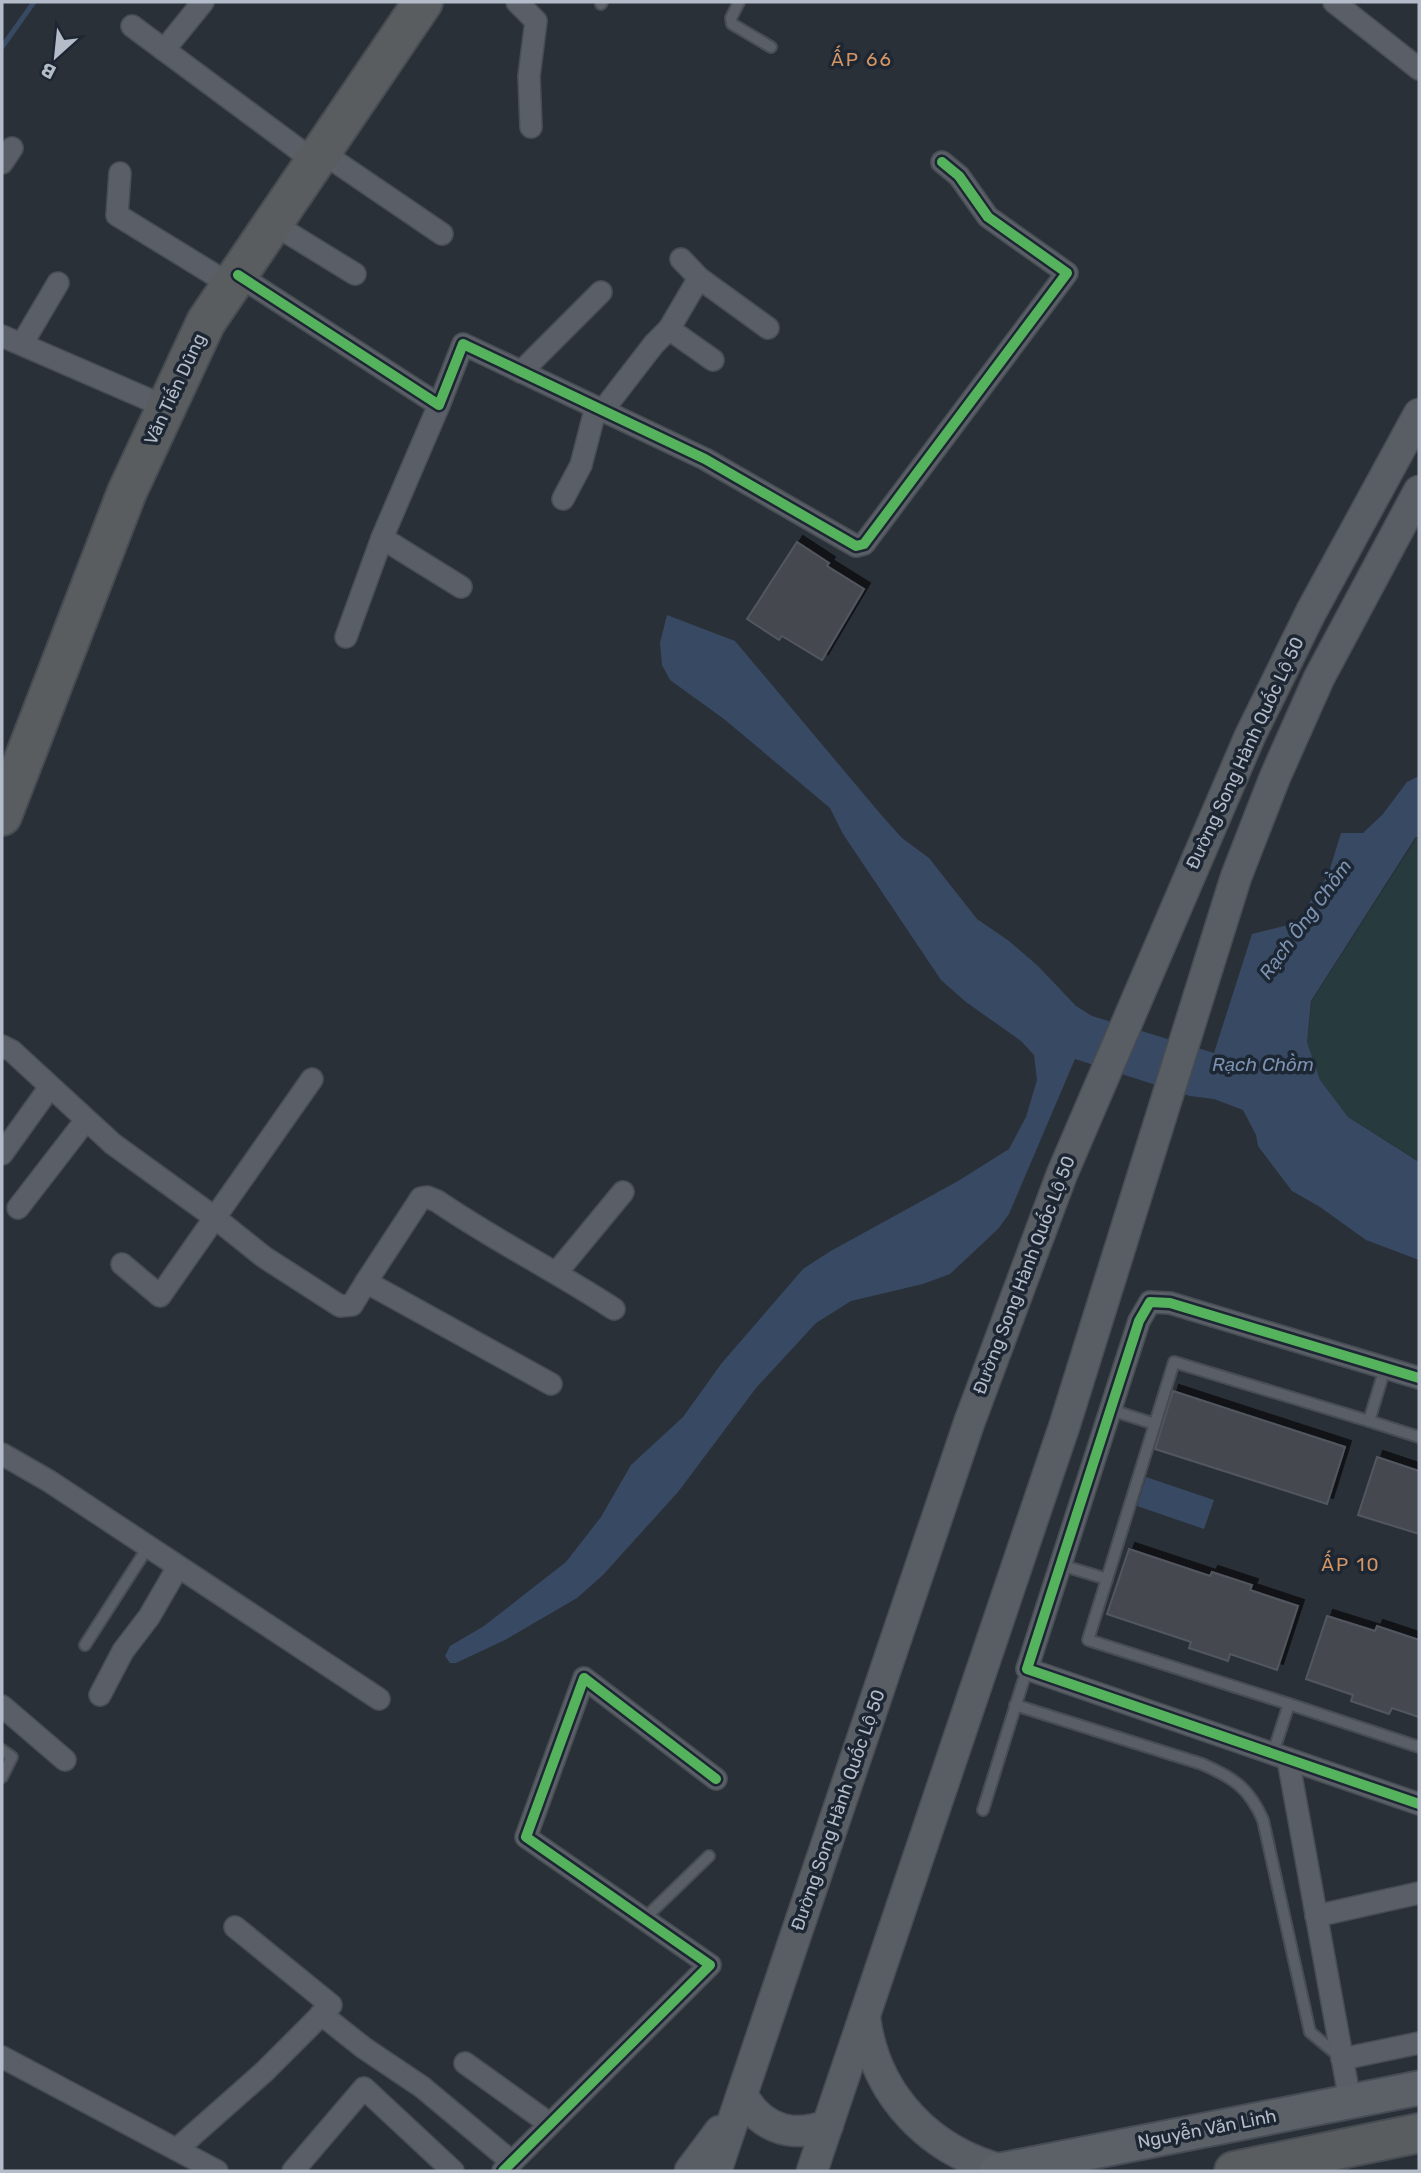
<svg xmlns="http://www.w3.org/2000/svg" width="1421" height="2173" viewBox="0 0 1421 2173" font-family="Rubik,sans-serif">
  <defs>
    <filter id="shadow"><feDropShadow dx="6" dy="-6" stdDeviation="0" flood-color="#0009"/></filter>
  </defs>
  <rect width="100%" height="100%" fill="#2a3038"/>
  <polygon fill="#273a3e" points="1419,837 1419,1161 1348,1117 1320,1080 1307,1042 1312,1001 1416,839"/>
  <g fill="#384963">
    <polygon points="667,615 735,641 883,817 902,838 929,858 977,919 1009,941 1038,966 1076,1006 1092,1016 1214,1053 1252,934 1296,923 1328,875 1341,833 1363,833 1383,814 1407,782 1419,776 1419,836 1415,838 1311,1001 1307,1042 1320,1080 1348,1117 1419,1162 1419,1260 1366,1240 1320,1207 1292,1191 1258,1146 1256,1135 1243,1110 1214,1099 1190,1096 1075,1059 1009,1214 998,1229 950,1274 923,1284 851,1301 816,1323 756,1388 678,1492 603,1575 577,1598 505,1640 456,1663 450,1663 445,1656 450,1646 484,1626 566,1562 601,1517 631,1465 683,1417 721,1364 803,1269 829,1252 958,1181 1009,1149 1026,1117 1037,1080 1034,1055 1021,1041 966,1002 941,980 843,834 830,808 724,719 670,680 662,665 660,643"/>
    <polygon points="1146,1477 1214,1500 1204,1529 1137,1506"/>
  </g>
  <g fill="none" stroke-linecap="round" stroke-linejoin="round">
    <polyline stroke="#384963" stroke-width="5" points="2,47 34,2"/>
  </g>
  <g fill="#444950" stroke="#52575f" stroke-width="2" filter="url(#shadow)">
    <polygon points="797,542 829,563 827,566 864,589 822,660 782,636 779,640 747,619"/>
    <polygon points="1173,1391 1345,1447 1327,1504 1155,1449"/>
    <polygon points="1377,1457 1419,1471 1419,1534 1358,1515"/>
    <polygon points="1129,1549 1210,1576 1212,1572 1252,1585 1250,1590 1298,1606 1277,1670 1230,1654 1228,1661 1189,1648 1191,1642 1107,1614"/>
    <polygon points="1327,1616 1375,1631 1377,1626 1419,1640 1419,1717 1392,1708 1389,1714 1351,1701 1353,1695 1306,1679"/>
  </g>
  <g fill="none" stroke-linecap="round" stroke-linejoin="round">
    <g stroke="#484c53" stroke-width="14">
      <g id="lane">
        <polyline points="739,2 731,18 732,24 771,47"/>
        <polyline points="601,4 602,2"/>
        <polyline points="1385,1368 1369,1421 1419,1437"/>
        <polyline points="1111,1410 1155,1424"/>
        <polyline points="1061,1565 1107,1579"/>
        <polyline points="85,1645 148,1547"/>
        <polyline points="1289,1704 1419,1747"/>
        <path d="M 1015,1705 L 1202,1764 C 1234,1778 1249,1788 1263,1820 L 1310,2032 L 1340,2057"/>
        <polyline points="2,1750 12,1757 2,1777"/>
        <polyline points="1273,1753 1289,1704 1088,1640 1174,1362 1369,1421"/>
        <polyline points="983,1810 1027,1669"/>
        <polyline points="644,1919 709,1856"/>
      </g>
    </g>
    <g stroke="#484c53" stroke-width="24">
      <g id="street">
        <polyline points="517,2 536,21 529,76 531,127"/>
        <polyline points="1334,2 1419,69"/>
        <polyline points="132,26 314,161"/>
        <polyline points="164,50 203,2"/>
        <polyline points="320,151 442,234"/>
        <polyline points="2,163 12,148"/>
        <polyline points="120,173 117,215 231,285"/>
        <polyline points="272,223 355,274"/>
        <polyline points="681,259 699,278 768,328"/>
        <polyline points="238,275 439,405 463,344 705,459 856,546 864,544 1067,273 988,217 959,176 942,162"/>
        <polyline points="669,329 699,278"/>
        <polyline points="2,336 166,407"/>
        <polyline points="22,344 58,283"/>
        <polyline points="521,372 601,292"/>
        <polyline points="439,405 382,538 461,587"/>
        <polyline points="603,410 654,344 669,329 713,360"/>
        <polyline points="563,499 581,465 596,407"/>
        <polyline points="346,637 382,538"/>
        <polyline points="2,1046 12,1051 113,1144 214,1217 264,1257 340,1306 352,1305 366,1282 551,1384"/>
        <polyline points="2,1154 50,1087"/>
        <polyline points="18,1208 86,1120"/>
        <polyline points="122,1264 160,1296 312,1079"/>
        <polyline points="557,1272 623,1192"/>
        <path d="M 366,1282 L 421,1198 L 427,1197 L 437,1201 C 494,1240 556,1271 614,1309"/>
        <polyline points="1419,1378 1170,1303 1150,1302 1139,1321 1027,1669 1419,1804"/>
        <polyline points="2,1454 49,1481 379,1699"/>
        <polyline points="100,1695 123,1651 149,1617 178,1567"/>
        <polyline points="2,1706 65,1760"/>
        <polyline points="1288,1759 1350,2101"/>
        <polyline points="1316,1916 1419,1893"/>
        <polyline points="321,2014 364,2048 422,2087 512,2162"/>
        <polyline points="2,2057 217,2171"/>
        <polyline points="1342,2059 1419,2043"/>
        <polyline points="465,2063 550,2124"/>
        <polyline points="177,2149 264,2072 331,2005 235,1927"/>
        <polyline points="293,2171 364,2088 453,2171"/>
        <polyline points="503,2171 710,1965 526,1837 584,1678 716,1779"/>
      </g>
    </g>
    <g stroke="#484c53" stroke-width="33">
      <g id="secondary">
        <path d="M 865,2018 C 875,2096 931,2153 1007,2171"/>
        <path d="M 742,2095 C 761,2128 792,2139 828,2125"/>
        <polyline points="690,2171 720,2131"/>
        <polyline points="716,2171 969,1423 1062,1174 1250,736 1311,612 1419,414"/>
        <polyline points="812,2171 1065,1424 1236,877 1275,777 1319,678 1419,491"/>
      </g>
    </g>
    <g stroke="#484c55" stroke-width="37">
      <polyline id="primary" points="996,2171 1419,2088"/>
    </g>
    <g stroke="#474c53" stroke-width="42">
      <g id="highway">
        <polyline points="2,816 127,492 206,322 423,2"/>
        <polyline points="1234,2171 1419,2133"/>
      </g>
    </g>
    <use href="#lane" stroke="#5a5e66" stroke-width="10"/>
    <use href="#street" stroke="#5a5e66" stroke-width="21"/>
    <use href="#secondary" stroke="#595d64" stroke-width="30"/>
    <use href="#primary" stroke="#5c6168" stroke-width="33"/>
    <use href="#highway" stroke="#5a5d60" stroke-width="38"/>
    <g stroke="#1d2633" stroke-width="15">
      <g id="cycleway">
        <polyline points="238,275 439,405 463,344 705,459 856,546 864,544 1067,273 988,217 959,176 942,162"/>
        <polyline points="1419,1378 1170,1303 1150,1302 1139,1321 1027,1669 1419,1804"/>
        <polyline points="503,2171 710,1965 526,1837 584,1678 716,1779"/>
      </g>
    </g>
    <use href="#cycleway" stroke="#56b35d" stroke-width="10"/>
  </g>
  <g text-anchor="middle" stroke-width="7" stroke-linejoin="round" paint-order="stroke">
    <g font-size="18" fill="#b4bcc9" stroke="#1d2633">
      <text transform="translate(175 389) rotate(-65)" y="6">Văn Tiến Dũng</text>
      <text transform="translate(1245 753) rotate(-65)" y="6">Đường Song Hành Quốc Lộ 50</text>
      <text transform="translate(1024 1275) rotate(-69)" y="6">Đường Song Hành Quốc Lộ 50</text>
      <text transform="translate(838 1810) rotate(-71)" y="6">Đường Song Hành Quốc Lộ 50</text>
      <text transform="translate(1207 2129) rotate(-11)" y="6">Nguyễn Văn Linh</text>
    </g>
    <g font-size="19" letter-spacing="2" fill="#d59563" stroke="#1d2633">
      <text x="862" y="66">ẤP 66</text>
      <text x="1351" y="1571">ẤP 10</text>
    </g>
    <g font-size="19" font-style="italic" fill="#7c92b1" stroke="#1d2633">
      <text transform="translate(1305 919) rotate(-54)" y="7">Rạch Ông Chồm</text>
      <text x="1263" y="1071">Rạch Chồm</text>
    </g>
  </g>
  <rect width="1421" height="2173" fill="none" stroke="#b4bcc9" stroke-width="7"/>
  <g transform="translate(56 56) rotate(207)" stroke="#1d2633" stroke-width="5" paint-order="stroke">
  <path d="M0-5L12 26L0 18L-12 26Z" fill="#b4bcc9"/>
  <text y="-10" font-size="19" font-weight="bold" text-anchor="middle" fill="#b4bcc9">B</text>
  </g>
</svg>
